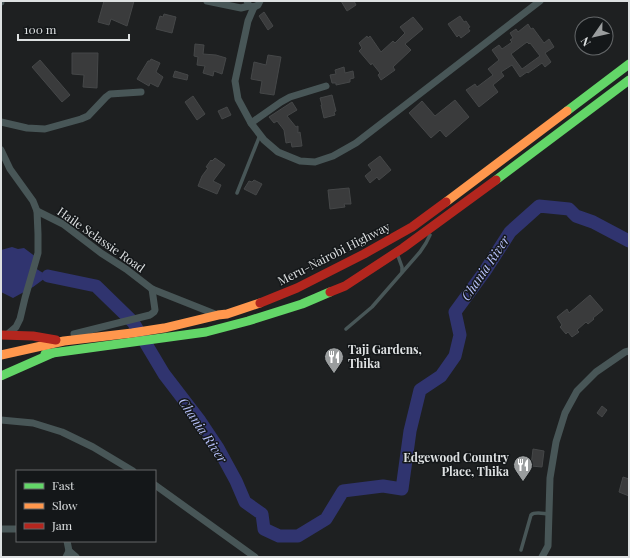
<svg xmlns="http://www.w3.org/2000/svg" width="630" height="558" viewBox="0 0 630 558" font-family="'Playfair Display',serif">
  <rect width="100%" height="100%" fill="#1e2021"/>
  <polygon fill="#30346f" points="12,247 18,249 24,248 36,257 35,268 48,276 33,287 13,298 1,292 1,250"/>
  <g fill="none" stroke-linecap="round" stroke-linejoin="round">
    <polyline stroke="#30346f" stroke-width="13" points="48,276 96,286 133,322 164,374 200,421 218,448 236,481 245,502 262,514 264,529 279,536 298,536 326,519 343,491 383,486 402,489 410,431 420,390 441,376 455,356 460,335 455,312 485,271 510,232 539,206 569,209 576,216 593,222 629,241"/>
  </g>
  <g fill="#3a3b3c" stroke="#454748" fill-rule="evenodd">
    <polygon points="104,1 134,1 127,26 111,19 109,25 98,22"/>
    <polygon points="341,1 354,1 356,5 347,11"/>
    <polygon points="264,12 273,26 268,30 259,16"/>
    <polygon points="164,14 176,17 172,33 156,29 160,16 163,17"/>
    <polygon points="460,16 464,22 466,21 470,27 468,28 470,31 461,38 459,35 457,37 448,24"/>
    <polygon points="413,17 423,29 405,44 411,50 393,67 395,70 381,80 378,75 380,73 372,63 371,65 359,51 362,48 359,43 367,36 368,38 370,36 381,52 393,41 395,43 405,33 400,27"/>
    <path d="M 528,24 L 531,29 L 533,28 L 544,43 L 549,39 L 554,47 L 545,53 L 551,62 L 545,67 L 542,63 L 528,73 L 527,72 L 520,77 L 512,65 L 501,72 L 504,76 L 493,85 L 498,92 L 479,107 L 466,90 L 475,84 L 477,87 L 493,75 L 488,69 L 499,60 L 492,50 L 499,45 L 502,49 L 512,42 L 510,40 L 513,38 L 510,33 L 516,29 L 518,32 ZM 527,42 L 529,44 L 530,43 L 540,56 L 522,69 L 511,54 Z"/>
    <polygon points="195,44 204,45 203,54 216,55 226,58 222,74 214,71 213,76 203,73 205,66 197,65 198,57 194,56"/>
    <polygon points="72,53 98,53 97,88 83,87 84,75 72,74"/>
    <polygon points="268,55 281,57 274,95 260,93 262,81 251,79 254,62 266,65"/>
    <polygon points="151,59 160,63 156,72 163,77 158,87 150,83 149,86 137,79 148,61 150,61"/>
    <polygon points="40,60 70,95 62,102 32,67"/>
    <polygon points="344,67 345,73 353,71 354,78 350,79 350,82 336,85 336,83 332,83 330,75 336,74 335,70"/>
    <polygon points="175,71 188,75 187,80 173,77"/>
    <polygon points="332,95 336,111 334,112 335,115 324,118 321,105 322,105 320,98"/>
    <polygon points="193,96 205,114 197,120 185,102"/>
    <polygon points="455,100 469,117 446,137 440,130 431,138 409,113 422,101 435,116"/>
    <polygon points="292,102 297,110 287,116 296,127 298,126 298,133 300,132 302,146 292,147 291,142 286,143 284,130 277,121 274,123 269,117"/>
    <polygon points="227,107 231,115 222,119 218,111"/>
    <polygon points="380,156 391,170 379,180 377,177 370,183 365,176 372,170 368,165"/>
    <polygon points="215,158 225,165 213,181 221,185 217,194 198,186 202,176 208,168 206,167 211,160 212,161"/>
    <polygon points="254,180 262,184 256,195 244,189 249,181 252,182"/>
    <polygon points="349,188 351,204 344,204 345,207 330,209 328,190"/>
    <polygon points="590,295 603,310 593,318 594,319 588,324 586,322 577,330 579,332 572,337 568,332 566,334 560,327 562,325 557,317 567,309 569,313"/>
    <polygon points="602,406 607,410 602,417 597,413"/>
    <polygon points="533,449 544,451 542,467 531,466"/>
    <polygon points="623,477 629,479 629,496 619,492"/>
  </g>
  <g fill="none" stroke-linecap="round" stroke-linejoin="round">
    <g stroke="#485657" stroke-width="3.5">
      <polyline points="237,193 260,135"/>
      <polyline points="398,256 402,267 402,272"/>
      <polyline points="346,329 372,307 420,252 426,243 430,235"/>
      <path d="M 521,550 L 531,515 C 535,511 544,514 549,514"/>
    </g>
    <g stroke="#485657" stroke-width="7">
      <polyline points="207,1 241,8 249,6"/>
      <polyline points="247,1 249,6 254,7 258,5 260,1"/>
      <polyline points="1,2 1,1"/>
      <polyline points="254,7 248,21 235,81 238,99 251,123 264,140 278,152 300,161 315,162 333,156 356,143 540,1"/>
      <polyline points="1,122 27,128 45,129 81,119 88,116 106,97 110,94 141,92"/>
      <polyline points="251,123 281,102 290,97 326,86"/>
      <polyline points="1,150 10,169 33,201 37,211 63,224 101,253 126,269 152,289 215,314"/>
      <polyline points="8,334 16,327 20,319 25,298 38,253 38,234 37,211"/>
      <polyline points="74,334 150,315 154,312 155,310 152,289"/>
      <polyline points="1,420 33,423 62,432 93,447 133,471"/>
      <polyline points="155,485 255,557"/>
      <polyline points="1,529 17,529"/>
      <polyline points="67,541 69,551"/>
      <polyline points="66,557 69,551 76,557"/>
      <polyline points="542,557 548,546 550,478 556,442 565,413 577,391 596,372 625,352 629,351"/>
    </g>
    <g stroke="#63d668" stroke-width="9">
      <polyline points="567,111 629,64"/>
      <polyline points="496,180 629,80"/>
      <polyline points="45,354 206,332 248,321 302,304 330,292"/>
      <polyline points="1,376 53,353"/>
    </g>
    <g stroke="#ff974d" stroke-width="9">
      <polyline points="446,202 567,111"/>
      <polyline points="1,355 64,341 132,333 164,328 218,315 227,314 260,303"/>
    </g>
    <g stroke="#b3261e" stroke-width="9">
      <polyline points="330,292 345,286 403,248 496,180"/>
      <polyline points="260,303 297,288 364,254 412,227 446,202"/>
      <polyline points="1,335 33,336 56,340"/>
    </g>
  </g>
  <defs>
    <g id="restaurant-pin" transform="scale(1)"><path d="M0 17L-7.5 6A9.5 9.5 0 1 1 7.5 6Z" fill="#9a9d9e" stroke="#141719"/><path d="M-5-6h1v4h1v-4h1v4h1v-4h1v5L-1.5 .5V6h-2V.5L-5-1ZM5-6V6H3V1.5H1.5Q1.5-4 5-6Z" fill="#fff"/></g>
  </defs>
  <g fill-rule="evenodd">
    <use href="#restaurant-pin" x="334" y="357"/>
    <use href="#restaurant-pin" x="523" y="465"/>
  </g>
  <g text-anchor="middle" stroke-width="3" stroke-linejoin="round" paint-order="stroke">
    <g font-size="12" fill="#dde0e1" stroke="#141719">
      <text transform="translate(101 240) rotate(35)" y="4">Haile Selassie Road</text>
      <text transform="translate(334 254) rotate(-27)" y="4">Meru-Nairobi Highway</text>
    </g>
    <g font-size="12" font-weight="bold" fill="#dde0e1" stroke="#141719" text-anchor="start">
      <text x="348" y="354">Taji Gardens,<tspan x="348" dy="14">Thika</tspan></text>
      <text x="509" y="462" text-anchor="end">Edgewood Country<tspan x="509" dy="14">Place, Thika</tspan></text>
    </g>
    <g font-size="13" font-style="italic" fill="#b7c1fb" stroke="#141719">
      <text transform="translate(485 268) rotate(-56)" y="5">Chania River</text>
      <text transform="translate(203 430) rotate(56)" y="5">Chania River</text>
    </g>
  </g>
  <rect width="630" height="558" fill="none" stroke="#dde0e1" stroke-width="4"/>
  <rect x="16" y="470" width="140" height="72" fill="#141719" stroke="#646769"/>
  <rect x="24" y="483" width="20" height="6" fill="#63d668" stroke="#646769"/>
  <text x="52" y="490" font-size="12" fill="#dde0e1">Fast</text>
  <rect x="24" y="503" width="20" height="6" fill="#ff974d" stroke="#646769"/>
  <text x="52" y="510" font-size="12" fill="#dde0e1">Slow</text>
  <rect x="24" y="523" width="20" height="6" fill="#b3261e" stroke="#646769"/>
  <text x="52" y="530" font-size="12" fill="#dde0e1">Jam</text>
  <g transform="translate(594 36) rotate(236)"><circle r="19" fill="#141719" stroke="#646769"/>
  <path d="M0-3L7 15L0 10L-7 15Z" fill="#9a9d9e"/>
  <text y="-6" font-size="11" font-weight="bold" text-anchor="middle" fill="#dde0e1">N</text>
  </g>
  <path d="M18 34v6h111v-6" fill="none" stroke="#dde0e1" stroke-width="2"/>
  <text x="24" y="34" font-size="12" fill="#dde0e1" stroke="#141719" stroke-width="3" paint-order="stroke">100 m</text>
</svg>
